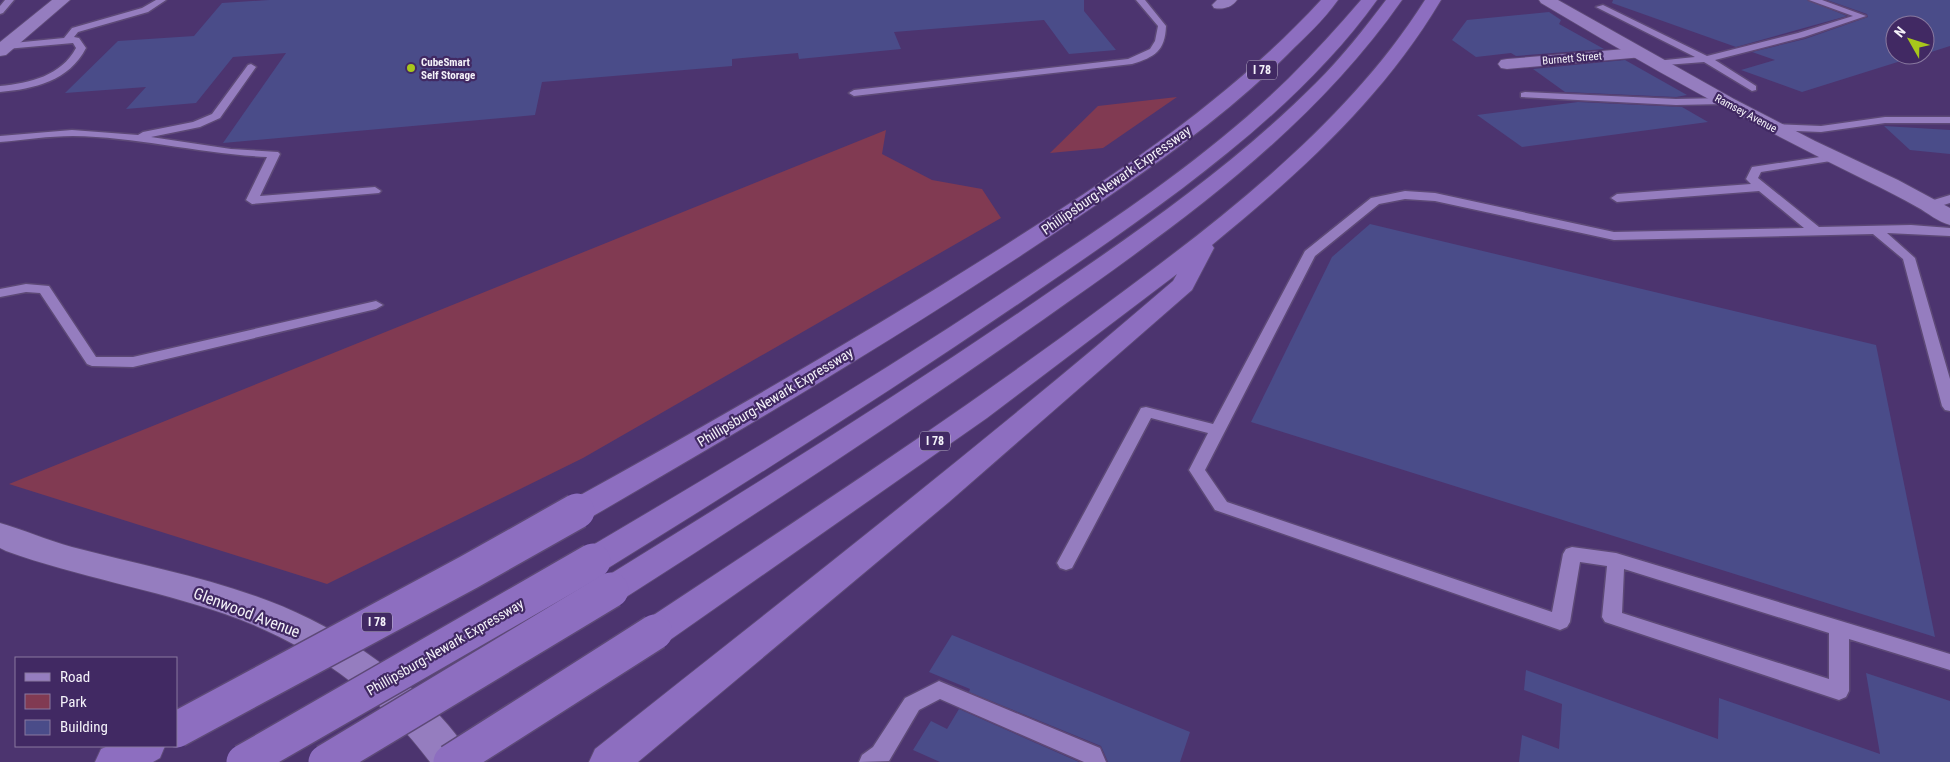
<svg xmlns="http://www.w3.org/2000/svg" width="1950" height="762" viewBox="0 0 1950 762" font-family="'Roboto Condensed',sans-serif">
  <rect width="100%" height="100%" fill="#4c346f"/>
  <g fill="#813a52">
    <polygon points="1177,97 1103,148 1050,153 1098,106"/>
    <polygon points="886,130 882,154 932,180 982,189 1001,218 583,458 327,584 9,484"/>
  </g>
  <g fill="#4a4c89">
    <polygon points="269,0 1084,0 1084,11 1116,50 1069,54 1044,20 894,32 901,49 799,59 798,53 732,59 732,66 542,82 535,115 223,143 286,53 233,57 196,103 126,109 146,87 65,93 118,41 194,36 222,3"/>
    <polygon points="1613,0 1807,0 1847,16 1736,47 1612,3"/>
    <polygon points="1827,0 1950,0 1950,46 1925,54 1925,25 1895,25 1895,55 1920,55 1802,92 1741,70 1775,60 1752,52 1805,39 1868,17 1867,14"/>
    <polygon points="1549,12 1561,20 1559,24 1604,49 1516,56 1511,53 1476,57 1452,40 1467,20"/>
    <polygon points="1625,60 1687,95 1676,97 1565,92 1533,69"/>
    <polygon points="1578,102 1682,107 1708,122 1522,147 1477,115"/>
    <polygon points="1884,126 1950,130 1950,154 1910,150"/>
    <polygon points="1370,224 1876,345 1935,637 1251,422 1332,257"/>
    <polygon points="952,635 1190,732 1180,762 1108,762 1101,746 969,692 970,689 929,672"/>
    <polygon points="1526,670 1718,739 1719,698 1880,754 1866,673 1950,701 1950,762 1519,762 1522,735 1559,749 1562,704 1524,690"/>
    <polygon points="959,709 1079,762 940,762 913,750 931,721 947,729"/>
  </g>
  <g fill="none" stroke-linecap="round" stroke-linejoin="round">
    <g stroke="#5d4977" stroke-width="3">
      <g id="service">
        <polygon points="5,0 14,0 3,13 0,14 0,6"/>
        <path d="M 156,0 L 166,0 L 148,12 L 78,32 L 74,37 L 79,38 L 86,48 C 69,81 34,89 0,92 L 0,86 C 30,83 61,76 76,48 L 73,43 L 6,49 L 3,48 L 3,44 L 64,38 L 72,28 L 142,8 Z"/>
        <path d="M 1136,0 L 1145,0 L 1166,26 C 1165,51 1155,57 1132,64 L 854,96 L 849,93 L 854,90 L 1128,59 L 1150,49 L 1155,41 L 1158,26 Z"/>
        <polygon points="1809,0 1822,0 1866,16 1804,37 1715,60 1756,86 1756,90 1752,91 1704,62 1653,66 1651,64 1656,61 1695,57 1596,7 1603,5 1707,56 1798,33 1853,16"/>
        <path d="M 251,64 L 256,67 L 220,118 L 200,127 L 151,137 L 231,149 L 278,152 L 280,154 L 260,196 L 375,187 L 381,191 L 379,193 L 252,204 L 246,200 L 267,157 C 202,154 138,137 73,136 C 49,136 24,140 0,142 L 0,136 L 72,130 L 138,135 L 143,132 L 193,122 L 212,114 L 248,65 Z"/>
        <polygon points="1525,92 1676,99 1723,98 1728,101 1723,104 1676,105 1521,97 1521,93"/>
        <polygon points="1885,117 1950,117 1950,123 1885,123 1821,132 1773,130 1768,127 1773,124 1821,126"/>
        <path d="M 1833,155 L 1837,156 L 1839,158 L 1837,160 L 1761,172 L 1758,178 L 1819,227 L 1911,225 L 1950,228 L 1950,236 L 1887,233 L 1915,258 L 1950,379 L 1950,411 L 1945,410 L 1942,406 L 1903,259 L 1873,234 L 1614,240 L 1435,201 L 1405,199 L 1379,204 L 1315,256 L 1205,470 L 1227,502 L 1552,612 L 1563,554 L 1566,549 L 1572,547 L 1616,553 L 1950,654 L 1950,670 L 1849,639 L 1849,691 L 1846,697 L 1839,700 L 1605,622 L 1602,617 L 1607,566 L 1580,562 L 1570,622 L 1567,627 L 1560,630 L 1215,510 L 1189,470 L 1208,433 L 1151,418 L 1072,568 L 1066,570 L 1060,568 L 1057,563 L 1141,408 L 1146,407 L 1213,424 L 1305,251 L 1371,198 L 1405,191 L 1435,193 L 1614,232 L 1804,228 L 1759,191 L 1617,202 L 1611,198 L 1617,194 L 1751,184 L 1746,179 L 1752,167 ZM 1624,569 L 1829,633 L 1829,679 L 1622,613 Z"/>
        <polygon points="1950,195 1950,203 1931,209 1925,205 1927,202"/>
        <polygon points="26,284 49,286 96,357 133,357 376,301 383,305 376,309 133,367 92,366 87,364 40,293 26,292 0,297 0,289"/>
        <polygon points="939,681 1100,748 1106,762 1084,762 940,699 919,710 889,761 859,762 862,755 873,747 905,698"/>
      </g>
    </g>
    <g stroke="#5d4977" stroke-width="2">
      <g id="minor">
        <path d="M 1217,0 L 1237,0 C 1232,7 1223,10 1214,8 L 1212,5 Z"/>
        <polygon points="1637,48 1643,49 1646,53 1643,57 1507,69 1501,68 1498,64 1501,60 1507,59"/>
      </g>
    </g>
    <g stroke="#5d4977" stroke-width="2">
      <g id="tertiary">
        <polygon points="52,0 70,0 6,55 0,56 0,42"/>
        <path d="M 1539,0 L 1558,0 L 1734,99 L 1815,141 L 1898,180 L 1950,208 L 1950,225 C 1938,222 1928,213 1917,207 C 1901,198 1884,189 1867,181 C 1755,126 1648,67 1541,3 Z"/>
        <path d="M 0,523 C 24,530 47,540 72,547 C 151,568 236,582 310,619 C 349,638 384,664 416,692 C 438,713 460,735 473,762 L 430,762 C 379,693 306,642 225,614 C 153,589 78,577 6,551 L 0,548 Z"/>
      </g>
    </g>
    <g stroke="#5d4977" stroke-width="2">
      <g id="motorway">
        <path d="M 1321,0 L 1338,0 C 1324,20 1305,37 1288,54 C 1229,113 1161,161 1093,207 C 930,319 759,420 588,519 L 577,522 L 566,519 L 561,511 L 566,503 C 714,421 861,337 1004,246 C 1118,173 1230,99 1321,0 Z"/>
        <path d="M 1361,0 L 1377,0 C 1294,116 1157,209 1040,289 C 898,387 752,479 605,570 L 593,574 L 581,570 L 576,561 L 581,552 C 725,467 869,381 1008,289 C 1105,225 1205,160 1289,78 C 1314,53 1338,27 1361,0 Z"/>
        <path d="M 1386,0 L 1402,0 C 1309,133 1176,226 1044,319 C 906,416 765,508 623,599 L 611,603 L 599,599 L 594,590 L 599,581 C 746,490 893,399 1036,301 C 1134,234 1232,167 1316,83 C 1342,57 1364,29 1386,0 Z"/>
        <path d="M 1425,0 L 1441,0 C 1382,99 1300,173 1212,245 L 1214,248 L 1192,290 L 949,502 L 638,762 L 589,762 L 595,749 C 789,595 985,443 1173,281 L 1177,274 L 987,418 L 667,642 L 655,646 L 643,642 L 637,632 L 643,622 C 800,518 958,415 1109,302 C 1224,217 1348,122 1425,0 Z"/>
        <polygon points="108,746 165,746 160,758 153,762 95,762 101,749"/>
      </g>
    </g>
    <use href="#service" fill="#957dbf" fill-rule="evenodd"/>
    <use href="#minor" fill="#957dbf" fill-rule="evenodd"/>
    <use href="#tertiary" fill="#957dbf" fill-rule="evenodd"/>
    <use href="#motorway" fill="#8d6ec0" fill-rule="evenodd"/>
    <g stroke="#5d4977" stroke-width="38" stroke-linecap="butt">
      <g id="motorway-bridge">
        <polyline points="176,730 469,572 577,511"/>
        <polyline points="244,762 593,561"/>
        <polyline points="326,762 611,590"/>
        <polyline points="451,762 655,632"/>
      </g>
    </g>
    <use href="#motorway-bridge" stroke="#8d6ec0" stroke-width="35"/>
  </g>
  <circle fill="#a8c71b" stroke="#412963" stroke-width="2" cx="411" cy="68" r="5"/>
  <g text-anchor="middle" stroke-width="4.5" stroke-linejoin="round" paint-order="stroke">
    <g font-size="11" fill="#f4f2f9" stroke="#412963">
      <text transform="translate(1572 58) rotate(-5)" y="4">Burnett Street</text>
      <text transform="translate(1746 113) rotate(28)" y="4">Ramsey Avenue</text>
    </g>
    <g font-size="11" font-weight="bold" fill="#f4f2f9" stroke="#412963" text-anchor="start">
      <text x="421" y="66">CubeSmart<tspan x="421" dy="13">Self Storage</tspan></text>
    </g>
    <g fill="#412963" stroke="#beb6cc" stroke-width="1">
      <rect x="1247" y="60.5" width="30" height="19" rx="4"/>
      <rect x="920" y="431.5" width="30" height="19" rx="4"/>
      <rect x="362" y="612.5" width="30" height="19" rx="4"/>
    </g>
    <g font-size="12" font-weight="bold" fill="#f4f2f9">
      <text x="1262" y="74">I 78</text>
      <text x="935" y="445">I 78</text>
      <text x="377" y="626">I 78</text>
    </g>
    <g font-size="14" fill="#f4f2f9" stroke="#412963">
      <text transform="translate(1116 180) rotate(-35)" y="5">Phillipsburg-Newark Expressway</text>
      <text transform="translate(775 397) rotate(-31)" y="5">Phillipsburg-Newark Expressway</text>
      <text transform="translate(445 647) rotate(-30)" y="5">Phillipsburg-Newark Expressway</text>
    </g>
    <g font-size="16" fill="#f4f2f9" stroke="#412963">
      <text transform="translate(247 612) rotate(21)" y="6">Glenwood Avenue</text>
    </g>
  </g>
  <rect x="15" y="657" width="162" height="90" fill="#412963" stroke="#89799f"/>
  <rect x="25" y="673" width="25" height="8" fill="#957dbf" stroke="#89799f"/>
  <text x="60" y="682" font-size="15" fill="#f4f2f9">Road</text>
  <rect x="25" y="694" width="25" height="15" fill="#813a52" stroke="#89799f"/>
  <text x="60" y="707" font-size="15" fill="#f4f2f9">Park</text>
  <rect x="25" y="720" width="25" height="15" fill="#4a4c89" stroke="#89799f"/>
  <text x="60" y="732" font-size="15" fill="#f4f2f9">Building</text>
  <g transform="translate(1910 40) rotate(309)"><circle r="24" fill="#412963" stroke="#89799f"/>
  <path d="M0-4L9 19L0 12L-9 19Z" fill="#a8c71b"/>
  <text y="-8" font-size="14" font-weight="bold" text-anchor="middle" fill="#f4f2f9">N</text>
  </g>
</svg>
